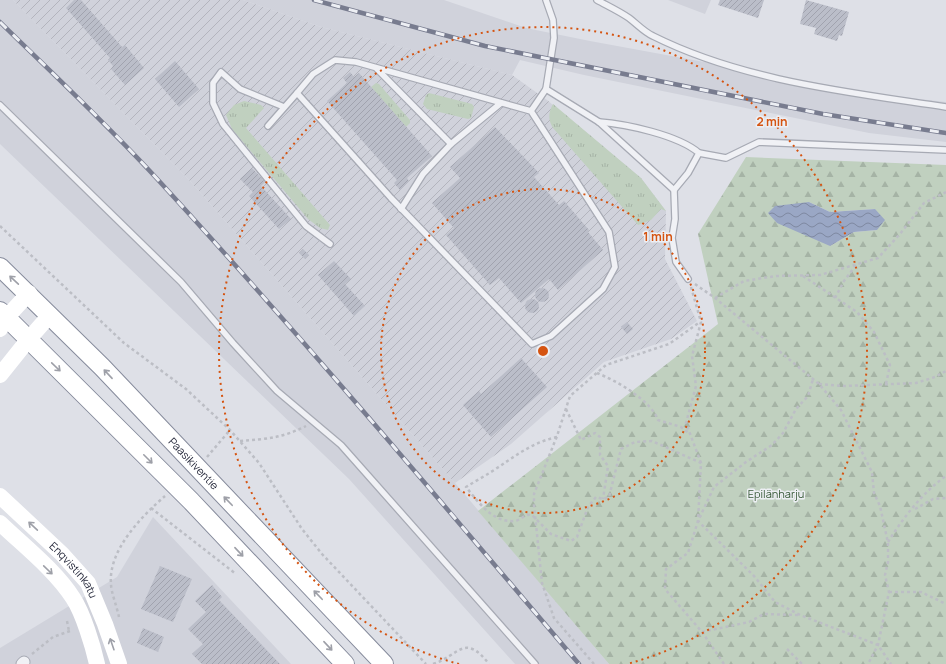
<svg xmlns="http://www.w3.org/2000/svg" width="946" height="664" viewBox="0 0 946 664" font-family="Manrope,sans-serif">
  <defs>
    <pattern id="industrial-furrows" width="10" height="10" patternUnits="userSpaceOnUse"><rect width="10" height="10" fill="#d0d2db"/><path d="M-1 1l2-2M0 10L10 0M9 11l2-2" fill="none" stroke="#b3b4bd"/></pattern>
    <pattern id="grass-tufts" width="24" height="20" patternUnits="userSpaceOnUse"><rect width="24" height="20" fill="#c0d0bf"/><path d="M3 7l-1-3M5 7V3M7 7l1-3M15 17l-1-3M17 17v-4M19 17l1-3" fill="none" stroke="#a5b3a5"/></pattern>
    <pattern id="forest-firs" width="22" height="20" patternUnits="userSpaceOnUse"><rect width="22" height="20" fill="#c0d0bf"/><path d="M5 1l3.5 6h-7zM16 11l3.5 6h-7z" fill="#a5b3a5"/></pattern>
    <pattern id="water-waves" width="16" height="10" patternUnits="userSpaceOnUse"><rect width="16" height="10" fill="#9aa7c5"/><path d="M0 5q4-4 8 0t8 0" fill="none" stroke="#7e88a1"/></pattern>
    <pattern id="building-hatch" width="6" height="6" patternUnits="userSpaceOnUse"><rect width="6" height="6" fill="#bbbec9"/><path d="M-1 1l2-2M0 6l6-6M5 7l2-2" fill="none" stroke="#a1a3ae"/></pattern>
  </defs>
  <rect width="100%" height="100%" fill="#dee0e7"/>
  <g fill="#d0d2db">
    <polygon points="0,0 13,0 190,181 455,483 609,664 515,664 349,479 0,144"/>
    <polygon points="243,0 444,0 526,28 590,41 883,95 946,102 946,142 869,133 584,75 520,60 512,75 321,27"/>
    <polygon points="668,0 711,0 705,14"/>
    <polygon points="153,517 291,664 0,664 0,648 117,577"/>
  </g>
  <polygon fill="url(#industrial-furrows)" points="13,0 243,0 321,27 512,75 547,100 641,178 666,211 665,259 697,321 671,339 604,362 511,444 455,483 190,181"/>
  <g fill="url(#grass-tufts)">
    <polygon points="376,83 379,84 410,120 410,123 406,127 371,87"/>
    <polygon points="429,93 472,104 474,107 471,118 468,119 427,109 423,104 426,95"/>
    <polygon points="244,101 261,105 264,108 246,128 330,225 328,230 320,228 308,219 232,129 226,115 234,105"/>
    <path d="M 553,104 L 641,178 L 666,211 L 661,209 L 651,220 L 638,225 L 553,128 C 548,120 548,113 553,104 Z"/>
  </g>
  <path fill="url(#forest-firs)" fill-rule="evenodd" d="M 746,157 L 946,165 L 946,664 L 609,664 L 478,511 L 718,324 L 698,234 ZM 809,202 L 830,212 L 875,209 L 877,230 L 854,232 L 830,246 Z"/>
  <polygon fill="url(#water-waves)" points="809,202 830,212 875,209 885,220 877,230 854,232 830,246 777,223 768,213 775,206"/>
  <g fill="url(#building-hatch)">
    <polygon points="74,0 81,0 122,47 125,45 144,68 125,85 111,69 113,66 108,60 110,58 66,8"/>
    <polygon points="720,0 764,0 758,18 718,5"/>
    <polygon points="806,0 849,12 842,36 839,35 837,41 814,34 816,28 800,24"/>
    <polygon points="175,61 199,89 179,107 155,79"/>
    <polygon points="350,72 354,77 359,73 432,156 407,178 409,181 400,190 394,183 397,180 327,101 347,83 343,78"/>
    <polygon points="495,127 539,173 534,177 559,205 564,201 589,230 588,232 603,250 558,290 549,279 521,303 499,278 490,285 446,235 454,228 432,203 460,178 450,167"/>
    <polygon points="252,168 265,182 261,186 291,219 279,229 249,196 253,192 240,179"/>
    <polygon points="303,249 309,255 305,259 299,253"/>
    <polygon points="334,261 351,279 345,284 365,306 354,316 318,275"/>
    <circle cx="542" cy="295" r="7"/>
    <circle cx="532" cy="306" r="7"/>
    <polygon points="627,322 633,329 627,334 621,327"/>
    <polygon points="521,358 547,387 491,437 463,405 479,391 481,394"/>
    <polygon points="160,566 192,579 173,622 141,609"/>
    <polygon points="212,585 222,597 219,600 280,664 202,664 192,654 203,644 188,629 206,612 195,601"/>
    <polygon points="143,628 164,637 158,652 137,643"/>
  </g>
  <g fill="none" stroke-linecap="round" stroke-linejoin="round">
    <g stroke="#a7aab4" stroke-width="8">
      <g id="service">
        <path d="M 597,0 C 608,6 619,11 629,18 C 637,24 644,32 653,36 C 743,81 848,92 946,107"/>
        <polyline points="377,69 451,144 501,103"/>
        <polyline points="546,89 599,122 674,190 675,219 672,238 676,262 688,279"/>
        <polyline points="0,105 181,282 233,343 277,391 341,445 535,664"/>
        <polyline points="284,107 240,89 221,72 213,83 213,103 223,124 306,226 330,244"/>
        <polyline points="531,111 609,232 615,267 603,289 551,336 532,344 391,198 297,93 313,74 335,60 356,62 531,111 546,89 554,38 553,20 546,0"/>
        <path d="M 599,122 C 626,124 678,135 699,153 L 688,173 L 674,190"/>
        <polyline points="268,126 297,93"/>
        <polyline points="699,153 726,158 759,142 946,150"/>
        <polyline points="401,209 423,174 451,144"/>
      </g>
    </g>
    <g stroke="#a7aab4" stroke-width="13">
      <polyline id="minor" points="22,664 24,662"/>
    </g>
    <g stroke="#868b9c" stroke-width="20">
      <g id="trunk">
        <path id="s2" d="M 0,267 L 102,367 L 384,664"/>
        <polyline points="0,311 191,501 345,664"/>
      </g>
    </g>
    <g stroke="#bcbec5" stroke-width="2.5" stroke-dasharray="3 3" stroke-linecap="butt">
      <polyline points="0,226 124,343 186,389 230,430 259,463 302,529 322,554 426,664"/>
      <polyline points="803,276 857,312 874,332 890,365 886,384"/>
      <polyline points="695,284 715,298 819,384 841,410 872,472 874,493 880,506 888,543 888,562 885,575 889,592 878,645 868,664"/>
      <polyline points="691,287 701,322 692,356 696,386 686,423 701,463 698,521 754,576 775,602 800,615 878,645 891,664"/>
      <polyline points="715,298 744,281 776,276 820,275 878,258 900,234 924,203 946,192"/>
      <polyline points="835,298 844,281 856,265"/>
      <path d="M 597,373 C 615,380 651,400 658,420 L 681,427 L 690,434"/>
      <polyline points="819,384 844,386 916,383 935,377 946,371"/>
      <polyline points="566,409 581,440 595,433 600,437 600,455 608,466 603,499"/>
      <path d="M 557,437 C 530,443 513,458 491,472 C 483,477 474,482 466,487 C 479,503 493,523 515,521 C 521,520 526,513 532,515 L 551,534 L 571,541 L 577,537 L 588,507 L 596,497 L 603,499 L 609,497 L 621,449 L 635,442 L 652,441 L 701,463"/>
      <path d="M 240,441 C 267,439 282,438 306,426"/>
      <polyline points="207,457 230,430"/>
      <polyline points="151,508 236,574"/>
      <polyline points="915,509 933,499 946,498"/>
      <path d="M 888,542 C 903,518 923,492 946,476"/>
      <polyline points="889,592 921,592 946,604"/>
      <path d="M 119,617 C 117,607 111,592 111,584 C 108,550 142,516 165,496"/>
      <polyline points="67,621 69,631"/>
      <polyline points="702,632 749,622 764,614 798,615"/>
      <polyline points="787,649 802,664"/>
      <polyline points="32,654 53,637 70,631"/>
      <path d="M 433,664 C 459,656 464,632 489,664"/>
      <polyline points="594,664 554,618 542,583 534,505 534,494 557,436 570,396 606,365 669,344 700,322"/>
      <polyline points="724,664 702,632 665,589 666,569 688,553 698,521 714,487 746,462 772,445 783,433 796,409 808,396 813,379"/>
    </g>
    <use href="#service" stroke="#f0f1f5" stroke-width="5.5"/>
    <use href="#minor" stroke="#f0f1f5" stroke-width="11"/>
    <g stroke="#fff" stroke-width="16">
      <polyline points="0,329 7,317 29,293"/>
      <polyline points="0,375 28,340 50,315"/>
      <path id="s1" d="M 0,496 L 62,554 L 88,583 L 105,624 L 119,664"/>
      <path d="M 0,523 C 24,546 55,570 73,598 C 83,613 93,646 97,664"/>
    </g>
    <use href="#trunk" stroke="#fff" stroke-width="18"/>
    <g stroke="#787c8f" stroke-width="4.5">
      <g id="rail">
        <polyline points="314,0 485,46 823,114 946,133"/>
        <path d="M 0,22 C 54,75 109,126 160,182 C 304,339 441,502 579,664"/>
      </g>
    </g>
    <use href="#rail" stroke="#edeff4" stroke-width="3" stroke-dasharray="9" stroke-linecap="butt"/>
  </g>
  <defs><path id="oneway-shaft" d="M-6 0H5M1.5-3L5.5 0L1.5 3" fill="none" stroke-width="1.6" stroke-linecap="round" stroke-linejoin="round"/></defs>
  <g stroke="#9ea0a8">
    <use href="#oneway-shaft" transform="translate(14 280) rotate(-137)"/>
    <use href="#oneway-shaft" transform="translate(56 367) rotate(44)"/>
    <use href="#oneway-shaft" transform="translate(108 374) rotate(-133)"/>
    <use href="#oneway-shaft" transform="translate(148 459) rotate(45)"/>
    <use href="#oneway-shaft" transform="translate(228 501) rotate(-134)"/>
    <use href="#oneway-shaft" transform="translate(33 526) rotate(-137)"/>
    <use href="#oneway-shaft" transform="translate(239 552) rotate(47)"/>
    <use href="#oneway-shaft" transform="translate(48 570) rotate(44)"/>
    <use href="#oneway-shaft" transform="translate(318 595) rotate(-134)"/>
    <use href="#oneway-shaft" transform="translate(112 644) rotate(-109)"/>
    <use href="#oneway-shaft" transform="translate(328 646) rotate(47)"/>
  </g>
  <g fill="none" stroke="#d55411" stroke-width="2" stroke-dasharray="2 4">
    <circle cx="543" cy="351" r="162"/>
    <path d="M459 664A324 324 0 1 1 627 664"/>
  </g>
  <g text-anchor="middle" stroke-width="3" stroke-linejoin="round" paint-order="stroke">
    <g font-size="11" fill="#282b3d" stroke="#edeff4">
      <text dy="4" stroke="none"><textPath href="#s2" startOffset="276">Paasikiventie</textPath></text>
      <text dy="4" stroke="none"><textPath href="#s1" startOffset="105">Enqvistinkatu</textPath></text>
    </g>
    <g font-size="11" fill="#365836" stroke="#edeff4">
      <text x="776" y="498">Epilänharju</text>
    </g>
  </g>
  <circle cx="543" cy="351" r="6" fill="#d55411" stroke="#edeff4" stroke-width="2"/>
  <g font-size="12" text-anchor="middle" font-weight="bold" fill="#d55411" stroke="#edeff4" stroke-width="3" stroke-linejoin="round" paint-order="stroke">
    <text x="772" y="126">2 min</text>
    <text x="658" y="241">1 min</text>
  </g>
</svg>
